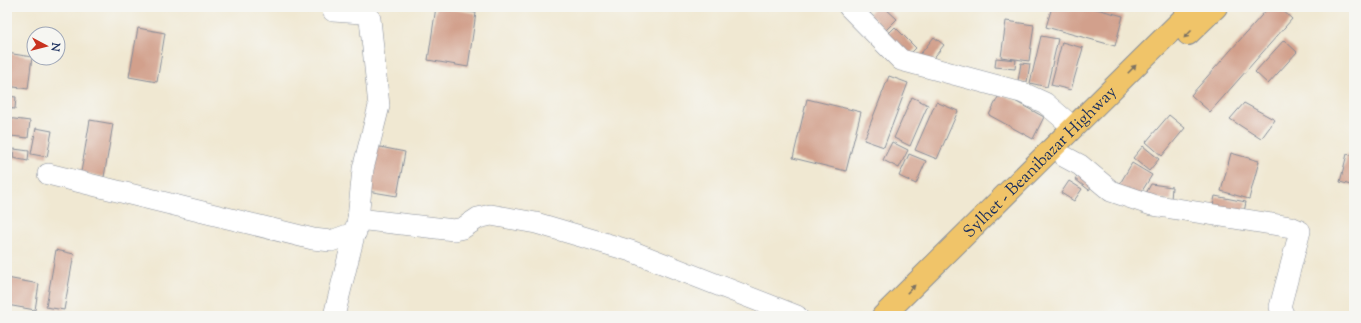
<svg xmlns="http://www.w3.org/2000/svg" width="1361" height="323" viewBox="0 0 1361 323" font-family="'Sorts Mill Goudy',serif">
  <rect width="100%" height="100%" fill="#f6f6f2"/>
  <filter id="ink" filterUnits="userSpaceOnUse"><feTurbulence type="fractalNoise" baseFrequency=".025" numOctaves="2"/><feDisplacementMap in="SourceGraphic" scale="8" xChannelSelector="R" yChannelSelector="G"/><feConvolveMatrix kernelMatrix="1 2 1 2 8 2 1 2 1" color-interpolation-filters="sRGB"/></filter>
  <filter id="wash" filterUnits="userSpaceOnUse"><feTurbulence type="fractalNoise" baseFrequency=".012" numOctaves="4" result="noise"/><feDisplacementMap in="SourceGraphic" scale="16" xChannelSelector="R" yChannelSelector="G"/><feGaussianBlur stdDeviation="0.9" result="paint"/><feColorMatrix in="noise" values="0 0 0 0 0 0 0 0 0 0 0 0 0 0 0 0 0 1.4 0 .05"/><feComposite in="paint" operator="in"/></filter>
  <g filter="url(#wash)">
    <rect width="100%" height="100%" fill="#f0e8d2"/>
    <g id="blocks">
      <g fill="#d2a08c">
        <polygon points="436,7 476,13 468,67 428,60"/>
        <polygon points="875,7 884,7 897,19 886,30 869,14"/>
        <polygon points="1052,7 1089,7 1123,16 1115,46 1046,27"/>
        <polygon points="1269,7 1279,7 1292,19 1210,112 1191,95"/>
        <polygon points="1006,21 1034,25 1029,61 1001,57"/>
        <polygon points="895,27 916,48 904,60 884,38"/>
        <polygon points="138,28 165,33 157,82 129,77"/>
        <polygon points="1041,36 1058,39 1047,87 1030,83"/>
        <polygon points="934,37 944,45 928,65 918,57"/>
        <polygon points="1284,40 1297,52 1268,84 1255,72"/>
        <polygon points="1062,42 1083,48 1071,90 1051,85"/>
        <polygon points="7,53 32,57 28,89 7,86"/>
        <polygon points="996,58 1016,60 1015,69 995,67"/>
        <polygon points="1021,63 1030,64 1027,82 1018,81"/>
        <polygon points="889,76 908,83 884,147 864,140"/>
        <polygon points="1000,93 1044,117 1033,139 989,115"/>
        <polygon points="7,96 16,97 15,109 7,108"/>
        <polygon points="912,97 928,105 910,146 894,138"/>
        <polygon points="807,99 861,112 846,171 793,158"/>
        <polygon points="936,102 958,111 937,159 915,150"/>
        <polygon points="1244,103 1275,120 1261,139 1230,119"/>
        <polygon points="1169,115 1185,128 1162,156 1146,142"/>
        <polygon points="7,118 30,121 28,138 11,136 10,144 7,143"/>
        <polygon points="90,120 113,124 104,177 81,172"/>
        <polygon points="36,128 52,131 47,157 31,154"/>
        <polygon points="892,142 908,150 899,168 883,160"/>
        <polygon points="375,146 405,152 397,196 367,191"/>
        <polygon points="1143,146 1159,159 1149,171 1133,158"/>
        <polygon points="14,149 29,151 28,161 13,158"/>
        <polygon points="1231,153 1259,161 1249,199 1221,191"/>
        <polygon points="909,154 926,161 916,184 899,176"/>
        <polygon points="1347,154 1354,156 1354,186 1340,182"/>
        <polygon points="1132,163 1152,175 1137,199 1118,187"/>
        <polygon points="1081,171 1095,182 1089,190 1075,179"/>
        <polygon points="1069,181 1082,189 1074,201 1061,193"/>
        <polygon points="1151,184 1172,187 1171,200 1144,197"/>
        <polygon points="1215,196 1246,202 1243,217 1212,210"/>
        <polygon points="56,250 74,254 64,310 46,307"/>
        <polygon points="7,278 39,284 35,310 7,305"/>
      </g>
    </g>
  </g>
  <g filter="url(#ink)">
    <use href="#blocks" fill-opacity="0" stroke="#868c98" stroke-width="1"/>
    <g fill="none" stroke-linecap="round" stroke-linejoin="round">
      <g stroke="#868c98" stroke-width="22">
        <g id="minor">
          <polyline points="333,7 333,11 362,13 370,19 379,106 363,169 358,219"/>
          <polyline points="849,7 901,60 1021,92 1045,103 1073,127"/>
          <polyline points="1065,157 1080,165 1111,191 1152,205 1291,227 1300,231 1280,307 1284,316"/>
          <polyline points="48,174 313,239 331,241 356,232"/>
          <polyline points="334,316 358,219 454,230 463,228 478,218 491,215 536,223 631,251 797,316"/>
        </g>
      </g>
      <g stroke="#868c98" stroke-width="24">
        <g id="primary">
          <polyline points="1188,34 1216,7"/>
          <path id="s1" d="M 883,316 L 1195,7"/>
        </g>
      </g>
      <use href="#minor" stroke="#fff" stroke-width="21"/>
      <use href="#primary" stroke="#f0c469" stroke-width="22"/>
    </g>
    <defs><path id="oneway-solid" d="M-6-.8H1V-3.2L6.5 0L1 3.2V.8H-6Z"/></defs>
    <g fill="#7b7263">
      <use href="#oneway-solid" transform="translate(1188 34) rotate(135)"/>
      <use href="#oneway-solid" transform="translate(1132 69) rotate(-45)"/>
      <use href="#oneway-solid" transform="translate(911 289) rotate(-45)"/>
    </g>
  </g>
  <g text-anchor="middle" stroke-width="3.5" stroke-linejoin="round" paint-order="stroke">
    <g font-size="17" fill="#1b2f5e" stroke="#f6f6f2">
      <text dy="6" stroke="none"><textPath href="#s1" startOffset="220">Sylhet - Beanibazar Highway</textPath></text>
    </g>
  </g>
  <rect width="1361" height="323" fill="none" stroke="#f6f6f2" stroke-width="24"/>
  <g transform="translate(46 46) rotate(97)"><circle r="19" fill="#f6f6f2" stroke="#9ea6b7"/>
  <path d="M0-3L7 15L0 10L-7 15Z" fill="#c8321e"/>
  <text y="-6" font-size="11" font-weight="bold" text-anchor="middle" fill="#1b2f5e">N</text>
  </g>
</svg>
